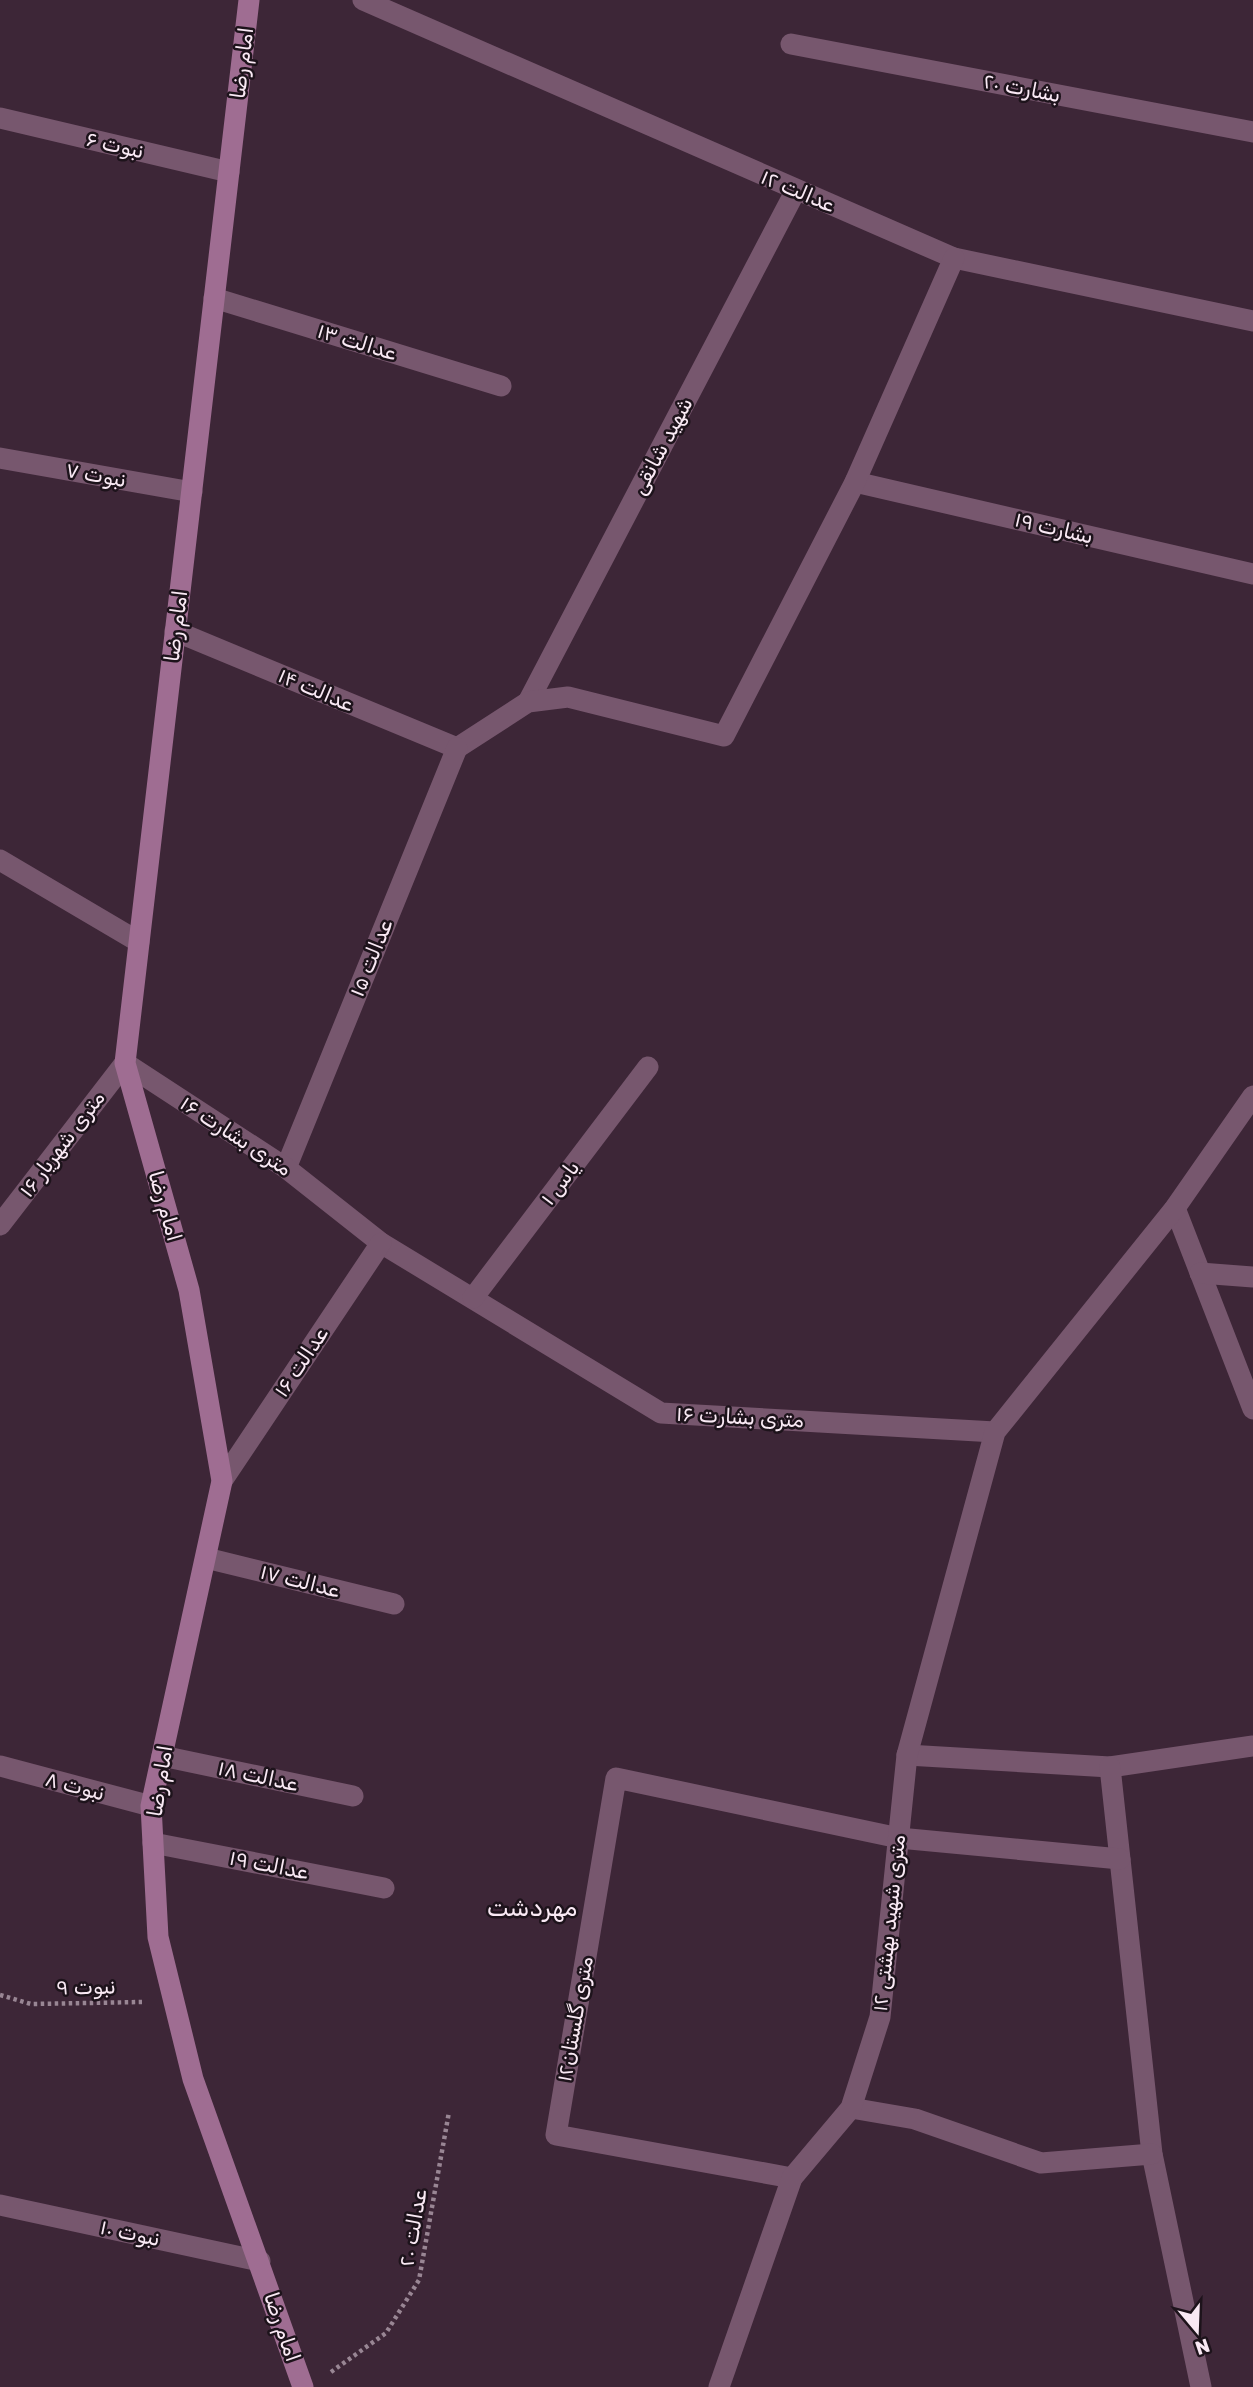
<svg xmlns="http://www.w3.org/2000/svg" width="1253" height="2387" viewBox="0 0 1253 2387" font-family="Rubik,'Noto Naskh Arabic',sans-serif">
  <rect width="100%" height="100%" fill="#3d2637"/>
  <g fill="none" stroke-linecap="round" stroke-linejoin="round">
    <g stroke="#998694" stroke-width="4.5" stroke-dasharray="3.5 3.5" stroke-linecap="butt">
      <polyline points="0,1995 31,2004 142,2002"/>
      <polyline points="331,2372 386,2333 419,2280 449,2112"/>
    </g>
    <g stroke="#77576e" stroke-width="21">
      <polyline points="363,0 954,258 1253,321"/>
      <polyline points="791,44 1253,132"/>
      <polyline points="0,118 229,172"/>
      <polyline points="214,298 501,386"/>
      <polyline points="0,458 192,492"/>
      <polyline points="855,482 1253,574"/>
      <polyline points="175,631 457,748"/>
      <polyline points="528,702 796,190"/>
      <polyline points="457,748 528,702 568,697 724,736 855,482 954,258"/>
      <polyline points="0,860 139,942"/>
      <polyline points="286,1168 457,748"/>
      <polyline points="1175,1208 1253,1409"/>
      <polyline points="0,1225 125,1063 286,1168 381,1243 661,1413 995,1432"/>
      <polyline points="1200,1273 1253,1277"/>
      <polyline points="473,1298 648,1067"/>
      <polyline points="222,1481 381,1243"/>
      <polyline points="206,1558 394,1604"/>
      <polyline points="907,1755 1110,1767 1253,1746"/>
      <polyline points="162,1756 353,1796"/>
      <polyline points="0,1766 151,1806"/>
      <polyline points="1110,1767 1152,2154 1201,2387"/>
      <polyline points="153,1843 384,1888"/>
      <polyline points="851,2108 915,2119 1041,2163 1152,2154"/>
      <polyline points="792,2178 556,2135 616,1778 899,1838 1120,1859"/>
      <polyline points="0,2205 260,2261"/>
      <polyline points="719,2387 792,2178 851,2108 880,2017 907,1755 995,1432 1175,1208 1253,1096"/>
    </g>
    <polyline stroke="#9f6d92" stroke-width="21" points="249,0 125,1063 189,1290 222,1481 151,1806 158,1937 193,2079 303,2387"/>
  </g>
  <g text-anchor="middle" stroke-width="5" stroke-linejoin="round" paint-order="stroke">
    <g font-size="21" fill="#f9e9f4" stroke="#1d131b">
      <text transform="translate(242 63) rotate(-83)" y="7">امام رضا</text>
      <text transform="translate(1022 88) rotate(11)" y="7">بشارت ۲۰</text>
      <text transform="translate(115 145) rotate(13)" y="7">نبوت ۶</text>
      <text transform="translate(798 191) rotate(23)" y="7">عدالت ۱۲</text>
      <text transform="translate(357 342) rotate(17)" y="7">عدالت ۱۳</text>
      <text transform="translate(662 446) rotate(-62)" y="7">شهید شانقی</text>
      <text transform="translate(96 475) rotate(10)" y="7">نبوت ۷</text>
      <text transform="translate(1054 528) rotate(13)" y="7">بشارت ۱۹</text>
      <text transform="translate(176 626) rotate(-83)" y="7">امام رضا</text>
      <text transform="translate(316 690) rotate(23)" y="7">عدالت ۱۴</text>
      <text transform="translate(371 958) rotate(-68)" y="7">عدالت ۱۵</text>
      <text transform="translate(236 1136) rotate(33)" y="7">۱۶ متری بشارت</text>
      <text transform="translate(62 1144) rotate(-53)" y="7">۱۶ متری شهریار</text>
      <text transform="translate(560 1183) rotate(-53)" y="7">یاس ۱</text>
      <text transform="translate(165 1206) rotate(74)" y="7">امام رضا</text>
      <text transform="translate(301 1362) rotate(-56)" y="7">عدالت ۱۶</text>
      <text transform="translate(740 1417) rotate(3)" y="7">۱۶ متری بشارت</text>
      <text transform="translate(300 1581) rotate(14)" y="7">عدالت ۱۷</text>
      <text transform="translate(258 1776) rotate(12)" y="7">عدالت ۱۸</text>
      <text transform="translate(160 1781) rotate(-81)" y="7">امام رضا</text>
      <text transform="translate(75 1786) rotate(15)" y="7">نبوت ۸</text>
      <text transform="translate(269 1865) rotate(11)" y="7">عدالت ۱۹</text>
      <text transform="translate(889 1923) rotate(-84)" y="7">۱۲ متری شهید بهشتی</text>
      <text transform="translate(86 1987) rotate(-1)" y="7">نبوت ۹</text>
      <text transform="translate(575 2019) rotate(-80)" y="7">۱۲متری گلستان</text>
      <text transform="translate(413 2228) rotate(-80)" y="7">عدالت ۲۰</text>
      <text transform="translate(130 2233) rotate(12)" y="7">نبوت ۱۰</text>
      <text transform="translate(282 2327) rotate(71)" y="7">امام رضا</text>
    </g>
    <g font-size="24" fill="#f9e9f4" stroke="#1d131b">
      <text x="532" y="1916">مهردشت</text>
    </g>
  </g>
  <g transform="translate(1197 2331) rotate(161)" stroke="#1d131b" stroke-width="5" paint-order="stroke">
  <path d="M0-5L12 26L0 18L-12 26Z" fill="#f9e9f4"/>
  <text y="-10" font-size="19" font-weight="bold" text-anchor="middle" fill="#f9e9f4">N</text>
  </g>
</svg>
